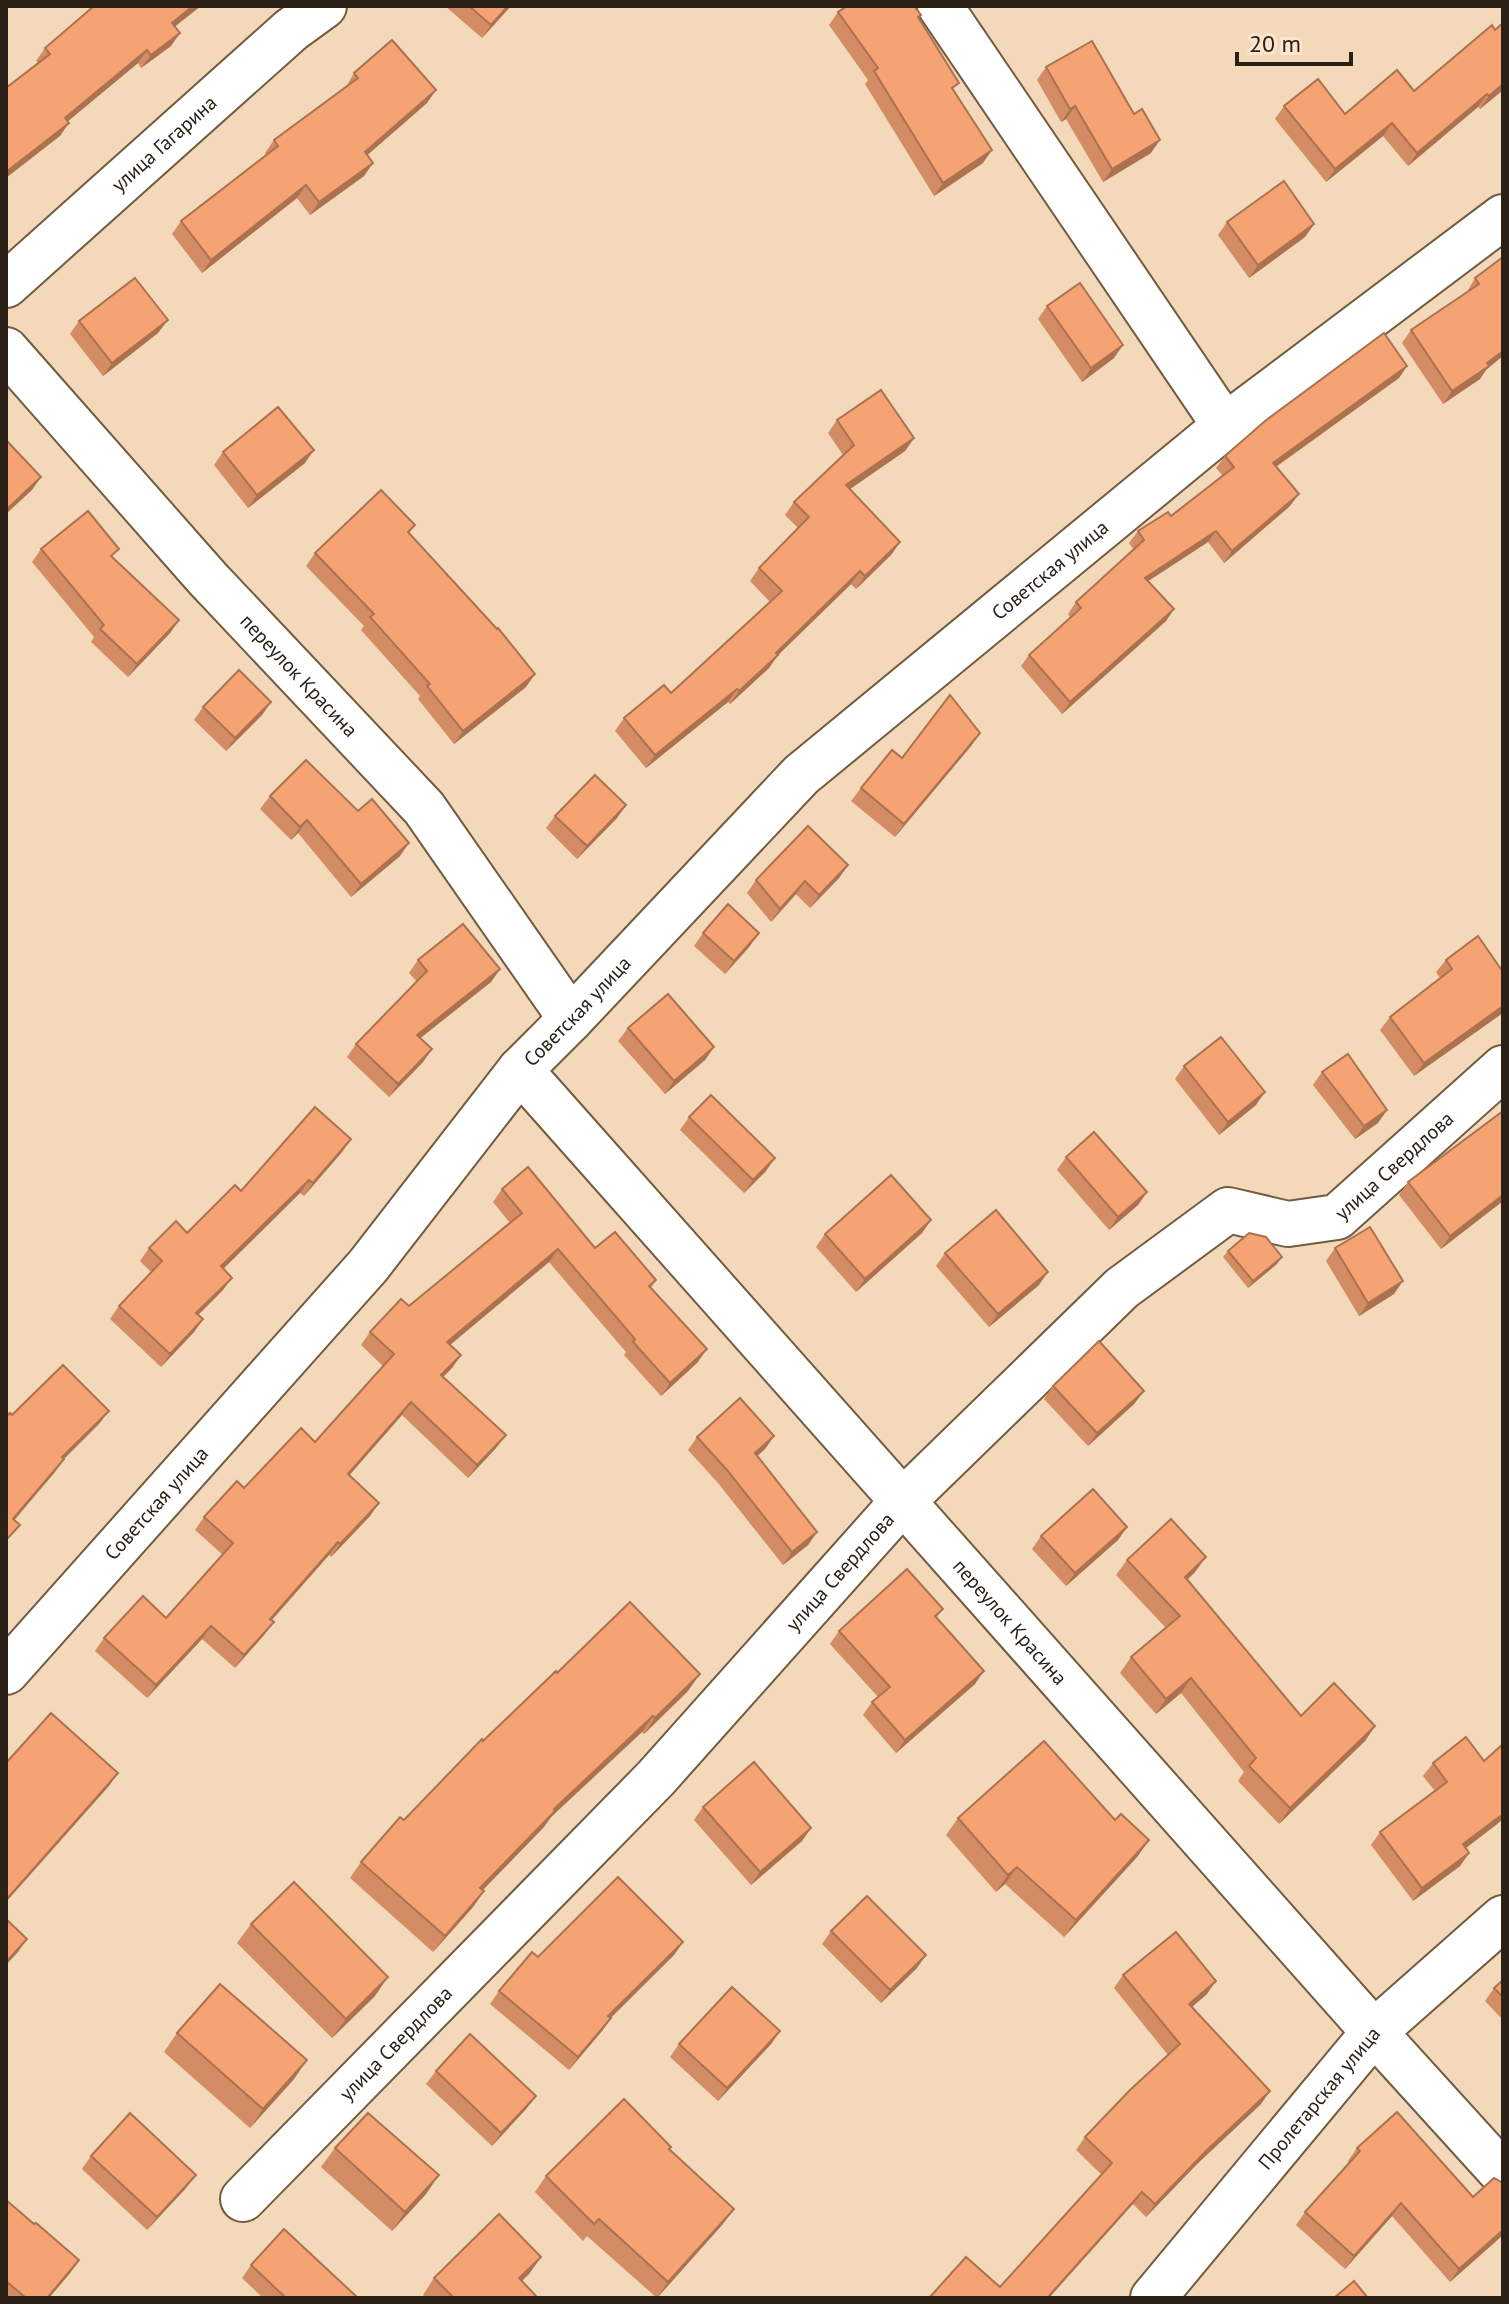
<svg xmlns="http://www.w3.org/2000/svg" width="1509" height="2304" viewBox="0 0 1509 2304" font-family="'PT Sans',sans-serif">
  <rect width="100%" height="100%" fill="#f3d8b9"/>
  <g fill="none" stroke-linecap="round" stroke-linejoin="round">
    <g stroke="#725b40" stroke-width="48">
      <g id="minor">
        <polyline points="940,6 1225,426"/>
        <path id="s1" d="M 6,285 L 291,30 L 324,6"/>
        <path id="s2" d="M 6,350 L 208,579 L 424,808 L 571,1019"/>
        <path id="s3" d="M 520,1070 L 1374,2032 L 1503,2174"/>
        <path id="s4" d="M 6,1672 L 368,1266 L 520,1070 L 571,1019 L 801,775 L 1225,426 L 1503,217"/>
        <path id="s5" d="M 243,2199 L 656,1778 L 904,1500 L 1122,1288 L 1228,1210 L 1288,1224 L 1337,1217 L 1503,1068"/>
        <path id="s6" d="M 1153,2298 L 1374,2032 L 1503,1918"/>
      </g>
    </g>
    <use href="#minor" stroke="#fff" stroke-width="44"/>
  </g>
  <g fill="#d38c63">
    <polygon points="445,6 511,6 482,38"/>
    <polygon points="838,12 918,18 954,91 983,163 934,196 865,84 868,80 829,25"/>
    <polygon points="175,26 171,46 141,68 138,63 67,122 60,136 38,63 36,61 45,48"/>
    <polygon points="1046,67 1151,153 1103,182 1066,119 1061,122 1037,80"/>
    <polygon points="354,73 436,90 427,103 367,155 373,163 364,176 310,215 297,198 202,273 172,234 181,221 266,155 265,153 274,140 346,87"/>
    <polygon points="1503,90 1480,109 1478,107 1408,166 1383,136 1326,182 1275,119 1284,106 1345,114 1414,91"/>
    <polygon points="1227,222 1314,224 1305,237 1249,278 1218,235"/>
    <polygon points="1503,257 1486,370 1480,379 1443,404 1402,343 1411,330 1467,292 1475,278"/>
    <polygon points="1047,306 1114,358 1082,382 1038,319"/>
    <polygon points="79,321 158,333 103,376 70,334"/>
    <polygon points="1407,366 1399,378 1276,467 1290,506 1224,563 1208,542 1148,581 1174,609 1166,621 1062,714 1021,666 1029,655 1071,618 1068,614 1076,602 1134,550 1129,543 1138,531 1171,516 1223,476 1216,468 1225,456"/>
    <polygon points="837,420 914,438 905,451 850,489 900,542 891,555 856,589 851,584 778,655 769,668 730,704 728,702 646,768 615,731 624,718 671,693 770,602 750,581 759,568 798,528 785,515 794,502 843,455 828,433"/>
    <polygon points="223,452 305,463 248,508 214,465"/>
    <polygon points="415,525 409,533 526,687 454,744 418,699 420,696 361,630 364,626 306,566 315,553"/>
    <polygon points="41,549 113,558 179,620 170,633 128,677 91,642 94,637 32,562"/>
    <polygon points="271,702 262,715 226,751 194,720 203,707"/>
    <polygon points="980,733 971,746 895,837 851,801 861,788 902,758"/>
    <polygon points="270,796 400,856 351,897 298,833 291,840 260,809"/>
    <polygon points="626,805 617,818 577,859 546,828 555,816"/>
    <polygon points="848,865 839,878 810,908 796,894 771,922 747,893 756,880"/>
    <polygon points="703,933 750,946 725,974 694,946"/>
    <polygon points="418,960 500,969 491,982 420,1038 432,1049 423,1062 389,1097 347,1057 356,1044 417,982 409,973"/>
    <polygon points="1446,960 1503,972 1414,1076 1380,1030 1390,1017 1440,978 1436,972"/>
    <polygon points="628,1028 714,1047 705,1060 665,1094 618,1041"/>
    <polygon points="1184,1066 1256,1105 1219,1135 1175,1079"/>
    <polygon points="1322,1072 1387,1110 1378,1123 1355,1139 1313,1085"/>
    <polygon points="689,1117 766,1171 744,1193 680,1130"/>
    <polygon points="351,1139 342,1152 304,1196 300,1193 223,1269 223,1290 198,1315 203,1319 194,1332 161,1367 110,1319 119,1306 151,1272 140,1261 149,1248 187,1233 241,1191"/>
    <polygon points="1066,1157 1147,1192 1138,1205 1109,1230 1057,1170"/>
    <polygon points="1408,1182 1503,1201 1441,1249 1399,1195"/>
    <polygon points="502,1189 595,1248 656,1280 651,1288 698,1362 661,1396 624,1355 626,1352 549,1262 450,1345 461,1355 452,1368 443,1377 496,1448 468,1478 402,1415 349,1475 370,1516 331,1557 329,1555 272,1620 264,1635 235,1668 202,1639 147,1698 95,1651 104,1638 166,1618 223,1555 195,1530 204,1517 244,1488 315,1442 383,1366 361,1345 370,1332 409,1306 510,1223 493,1202"/>
    <polygon points="931,1220 922,1233 856,1292 816,1247 825,1234"/>
    <polygon points="1335,1248 1394,1294 1359,1316 1326,1261"/>
    <polygon points="1228,1251 1277,1264 1248,1288 1223,1257"/>
    <polygon points="945,1253 1039,1285 989,1327 936,1266"/>
    <polygon points="1053,1386 1144,1391 1134,1404 1088,1446 1044,1399"/>
    <polygon points="774,1436 765,1449 757,1456 817,1532 808,1545 783,1565 718,1483 688,1450 697,1437"/>
    <polygon points="1127,1527 1118,1540 1066,1586 1032,1549 1041,1536"/>
    <polygon points="1127,1560 1195,1572 1187,1580 1301,1716 1375,1726 1365,1741 1279,1824 1238,1781 1244,1772 1181,1693 1156,1714 1120,1673 1131,1657 1166,1628 1116,1575"/>
    <polygon points="943,1609 937,1617 975,1684 896,1753 863,1715 872,1702 878,1697 830,1644 839,1631"/>
    <polygon points="557,1673 688,1691 644,1734 642,1732 551,1817 544,1827 483,1890 484,1891 473,1907 433,1952 350,1878 361,1862 483,1741"/>
    <polygon points="1503,1744 1503,1819 1466,1848 1469,1853 1460,1866 1413,1901 1371,1845 1380,1832 1435,1791 1423,1776 1433,1763 1484,1761"/>
    <polygon points="703,1807 811,1828 802,1841 751,1885 694,1820"/>
    <polygon points="958,1818 1115,1820 1149,1840 1137,1857 1064,1937 1005,1884 996,1892 946,1835"/>
    <polygon points="251,1924 375,1996 332,2038 237,1943"/>
    <polygon points="831,1931 917,1968 881,2003 822,1944"/>
    <polygon points="683,1942 674,1955 611,2018 602,2031 569,2070 490,2004 499,1991"/>
    <polygon points="1123,1975 1207,1994 1192,2007 1261,2104 1197,2164 1146,2217 1133,2204 1000,2287 1102,2175 1076,2150 1085,2137 1168,2055 1114,1988"/>
    <polygon points="1503,1980 1503,2020 1485,2001 1494,1988"/>
    <polygon points="780,2031 771,2044 718,2101 670,2057 679,2044"/>
    <polygon points="177,2033 294,2079 250,2128 164,2052"/>
    <polygon points="436,2071 536,2096 526,2109 492,2146 426,2084"/>
    <polygon points="335,2148 426,2194 392,2231 321,2167"/>
    <polygon points="1357,2148 1503,2235 1450,2282 1392,2216 1345,2269 1296,2225 1305,2212 1349,2163 1348,2161"/>
    <polygon points="669,2150 734,2209 722,2225 657,2298 587,2236 583,2241 535,2192 546,2176"/>
    <polygon points="91,2156 186,2188 147,2230 82,2169"/>
    <polygon points="6,2200 79,2260 70,2273 49,2298 6,2298"/>
    <polygon points="541,2257 529,2274 522,2281 538,2298 426,2298 423,2295 434,2278"/>
    <polygon points="251,2265 358,2298 263,2298 242,2278"/>
  </g>
  <g fill="#ac7250">
    <polygon points="193,6 201,6 163,36 172,23"/>
    <polygon points="508,6 511,6 482,38 491,25"/>
    <polygon points="180,33 171,46 141,68 151,55"/>
    <polygon points="147,50 138,63 56,131 65,118"/>
    <polygon points="1503,84 1503,90 1480,109 1489,96"/>
    <polygon points="436,90 427,103 356,165 365,152"/>
    <polygon points="1487,94 1478,107 1408,166 1417,153"/>
    <polygon points="1075,106 1066,119 1061,122 1070,109"/>
    <polygon points="69,123 60,136 6,178 6,172"/>
    <polygon points="1392,123 1383,136 1326,182 1335,169"/>
    <polygon points="1160,140 1151,153 1103,182 1112,169"/>
    <polygon points="992,150 983,163 934,196 943,183"/>
    <polygon points="373,163 364,176 310,215 319,202"/>
    <polygon points="306,185 297,198 202,273 211,260"/>
    <polygon points="1314,224 1305,237 1249,278 1258,265"/>
    <polygon points="168,320 158,333 103,376 112,363"/>
    <polygon points="1123,345 1114,358 1082,382 1091,368"/>
    <polygon points="1503,351 1503,356 1486,370 1480,379 1443,404 1452,391"/>
    <polygon points="1407,366 1399,378 1264,475 1273,463"/>
    <polygon points="914,438 905,451 837,498 846,485"/>
    <polygon points="314,450 305,463 248,508 257,495"/>
    <polygon points="41,477 32,490 6,514 6,510"/>
    <polygon points="1299,494 1290,506 1224,563 1232,551"/>
    <polygon points="1216,531 1208,542 1136,589 1145,578"/>
    <polygon points="900,542 891,555 856,589 865,576"/>
    <polygon points="860,571 851,584 767,666 776,653"/>
    <polygon points="1174,609 1166,621 1062,714 1070,702"/>
    <polygon points="179,620 170,633 128,677 137,664"/>
    <polygon points="778,655 769,668 730,704 739,691"/>
    <polygon points="535,674 526,687 454,744 463,731"/>
    <polygon points="737,689 728,702 646,768 655,755"/>
    <polygon points="271,702 262,715 226,751 235,738"/>
    <polygon points="980,733 971,746 895,837 904,824"/>
    <polygon points="626,805 617,818 577,859 587,846"/>
    <polygon points="307,820 298,833 291,840 300,827"/>
    <polygon points="409,843 400,856 351,897 361,884"/>
    <polygon points="848,865 839,878 810,908 819,895"/>
    <polygon points="805,881 796,894 771,922 780,909"/>
    <polygon points="759,933 750,946 725,974 734,961"/>
    <polygon points="500,969 491,982 408,1048 417,1035"/>
    <polygon points="1503,1006 1503,1013 1414,1076 1424,1063"/>
    <polygon points="714,1047 705,1060 665,1094 674,1081"/>
    <polygon points="432,1049 423,1062 389,1097 398,1084"/>
    <polygon points="1265,1092 1256,1105 1219,1135 1228,1122"/>
    <polygon points="1387,1110 1378,1123 1355,1139 1364,1126"/>
    <polygon points="351,1139 342,1152 304,1196 313,1183"/>
    <polygon points="775,1158 766,1171 744,1193 753,1180"/>
    <polygon points="309,1180 300,1193 212,1280 221,1266"/>
    <polygon points="1147,1192 1138,1205 1109,1230 1118,1217"/>
    <polygon points="1503,1195 1503,1201 1441,1249 1450,1236"/>
    <polygon points="931,1220 922,1233 856,1292 865,1279"/>
    <polygon points="558,1249 549,1262 438,1355 447,1342"/>
    <polygon points="1282,1257 1277,1264 1248,1288 1253,1281"/>
    <polygon points="1048,1272 1039,1285 989,1327 998,1314"/>
    <polygon points="232,1278 223,1290 187,1326 196,1313"/>
    <polygon points="1403,1281 1394,1294 1359,1316 1368,1303"/>
    <polygon points="203,1319 194,1332 161,1367 170,1354"/>
    <polygon points="707,1349 698,1362 661,1396 670,1383"/>
    <polygon points="461,1355 452,1368 432,1388 441,1375"/>
    <polygon points="1144,1391 1134,1404 1088,1446 1097,1433"/>
    <polygon points="411,1402 402,1415 339,1487 348,1474"/>
    <polygon points="109,1411 99,1424 53,1470 62,1457"/>
    <polygon points="506,1435 496,1448 468,1478 477,1465"/>
    <polygon points="774,1436 765,1449 746,1466 755,1453"/>
    <polygon points="64,1459 55,1472 6,1530 13,1519"/>
    <polygon points="379,1503 370,1516 331,1557 340,1544"/>
    <polygon points="1127,1527 1118,1540 1066,1586 1075,1573"/>
    <polygon points="817,1532 808,1545 783,1565 792,1552"/>
    <polygon points="338,1542 329,1555 261,1632 270,1619"/>
    <polygon points="1206,1557 1195,1572 1174,1592 1185,1577"/>
    <polygon points="274,1622 264,1635 235,1668 244,1655"/>
    <polygon points="211,1626 202,1639 147,1698 156,1685"/>
    <polygon points="984,1671 975,1684 896,1753 905,1740"/>
    <polygon points="700,1674 688,1691 644,1734 655,1718"/>
    <polygon points="1191,1678 1181,1693 1156,1714 1166,1699"/>
    <polygon points="653,1716 642,1732 551,1817 544,1827 469,1904 480,1888 554,1809"/>
    <polygon points="1375,1726 1365,1741 1279,1824 1290,1808"/>
    <polygon points="118,1773 109,1786 6,1902 6,1900"/>
    <polygon points="1503,1814 1503,1819 1496,1825 1454,1857 1463,1844"/>
    <polygon points="811,1828 802,1841 751,1885 760,1872"/>
    <polygon points="1149,1840 1137,1857 1064,1937 1076,1920"/>
    <polygon points="1469,1853 1460,1866 1413,1901 1422,1888"/>
    <polygon points="1017,1867 1005,1884 996,1892 1008,1875"/>
    <polygon points="484,1891 473,1907 433,1952 445,1936"/>
    <polygon points="27,1939 18,1952 6,1965 6,1962"/>
    <polygon points="683,1942 674,1955 599,2029 608,2016"/>
    <polygon points="926,1955 917,1968 881,2003 890,1990"/>
    <polygon points="388,1977 375,1996 332,2038 346,2019"/>
    <polygon points="1216,1981 1207,1994 1180,2017 1189,2004"/>
    <polygon points="611,2018 602,2031 569,2070 578,2057"/>
    <polygon points="780,2031 771,2044 718,2101 727,2088"/>
    <polygon points="307,2060 294,2079 250,2128 263,2109"/>
    <polygon points="1270,2091 1261,2104 1197,2164 1146,2217 1155,2204 1206,2151"/>
    <polygon points="536,2096 526,2109 492,2146 501,2133"/>
    <polygon points="196,2175 186,2188 147,2230 157,2217"/>
    <polygon points="439,2175 426,2194 392,2231 405,2212"/>
    <polygon points="1142,2192 1133,2204 1049,2298 1047,2298"/>
    <polygon points="1401,2203 1392,2216 1345,2269 1354,2256"/>
    <polygon points="734,2209 722,2225 657,2298 668,2282"/>
    <polygon points="1503,2230 1503,2235 1450,2282 1459,2269"/>
    <polygon points="541,2257 529,2274 507,2295 519,2278"/>
    <polygon points="79,2260 70,2273 49,2298 47,2298"/>
  </g>
  <g fill="#f5a373" stroke="#ac7250" stroke-width="2">
    <polygon points="94,6 193,6 172,23 180,33 151,55 147,50 65,118 69,123 6,172 6,88 50,54 45,48"/>
    <polygon points="469,6 508,6 491,25"/>
    <polygon points="847,6 914,6 921,15 918,17 959,83 952,88 992,150 943,183 874,71 878,68 838,12"/>
    <polygon points="1503,23 1503,84 1489,96 1487,94 1417,153 1392,123 1335,169 1284,106 1318,79 1345,114 1397,70 1414,91 1492,25 1495,30"/>
    <polygon points="392,40 436,90 365,152 373,163 319,202 306,185 211,260 181,221 278,146 274,140 358,78 354,73"/>
    <polygon points="1092,41 1134,114 1142,109 1160,140 1112,169 1075,106 1070,109 1046,67"/>
    <polygon points="1284,181 1314,224 1258,265 1227,222"/>
    <polygon points="1503,257 1503,351 1487,363 1489,366 1452,391 1411,330 1479,284 1475,278"/>
    <polygon points="135,278 168,320 112,363 79,321"/>
    <polygon points="1080,283 1123,345 1091,368 1047,306"/>
    <polygon points="1384,333 1407,366 1273,463 1299,494 1232,551 1216,531 1145,578 1174,609 1070,702 1029,655 1081,608 1076,602 1144,540 1138,531 1168,512 1171,516 1234,467 1225,456 1265,421"/>
    <polygon points="881,390 914,438 846,485 900,542 865,576 860,571 776,653 778,655 739,691 737,689 655,755 624,718 664,685 671,693 782,591 759,568 809,517 794,502 854,445 837,420"/>
    <polygon points="278,407 314,450 257,495 223,452"/>
    <polygon points="6,440 41,477 6,510"/>
    <polygon points="381,490 415,525 408,532 497,629 498,628 535,674 463,731 427,686 430,684 370,617 374,614 315,553"/>
    <polygon points="88,511 119,549 111,556 179,620 137,664 100,629 104,625 41,549"/>
    <polygon points="239,670 271,702 235,738 203,707"/>
    <polygon points="950,695 980,733 904,824 861,788 892,750 902,758"/>
    <polygon points="306,760 358,811 372,799 409,843 361,884 307,820 300,827 270,796"/>
    <polygon points="595,775 626,805 587,846 555,816"/>
    <polygon points="808,826 848,865 819,895 805,881 780,909 756,880"/>
    <polygon points="728,904 759,933 734,961 703,933"/>
    <polygon points="463,924 500,969 417,1035 432,1049 398,1084 356,1044 427,971 418,960"/>
    <polygon points="1478,936 1503,972 1503,1006 1424,1063 1390,1017 1452,969 1446,960"/>
    <polygon points="668,994 714,1047 674,1081 628,1028"/>
    <polygon points="1221,1037 1265,1092 1228,1122 1184,1066"/>
    <polygon points="1348,1054 1387,1110 1364,1126 1322,1072"/>
    <polygon points="711,1095 775,1158 753,1180 689,1117"/>
    <polygon points="315,1107 351,1139 313,1183 309,1180 221,1266 232,1278 196,1313 203,1319 170,1354 119,1306 162,1261 149,1248 176,1221 187,1233 235,1185 241,1191"/>
    <polygon points="1503,1111 1503,1195 1450,1236 1408,1182"/>
    <polygon points="1094,1132 1147,1192 1118,1217 1066,1157"/>
    <polygon points="528,1167 595,1248 615,1232 656,1280 649,1286 707,1349 670,1383 633,1342 635,1339 558,1249 447,1342 461,1355 441,1375 506,1435 477,1465 411,1402 348,1474 379,1503 340,1544 338,1542 270,1619 274,1622 244,1655 211,1626 156,1685 104,1638 143,1596 166,1618 233,1543 204,1517 237,1481 244,1488 301,1428 315,1442 394,1354 370,1332 401,1299 409,1306 522,1213 502,1189"/>
    <polygon points="891,1175 931,1220 865,1279 825,1234"/>
    <polygon points="996,1210 1048,1272 998,1314 945,1253"/>
    <polygon points="1370,1227 1403,1281 1368,1303 1335,1248"/>
    <polygon points="1249,1233 1266,1237 1282,1257 1253,1281 1228,1251"/>
    <polygon points="1099,1341 1144,1391 1097,1433 1053,1386"/>
    <polygon points="63,1365 109,1411 62,1457 64,1459 13,1519 20,1525 6,1540 6,1417 10,1413 12,1415"/>
    <polygon points="740,1398 774,1436 755,1453 817,1532 792,1552 727,1470 697,1437"/>
    <polygon points="1093,1489 1127,1527 1075,1573 1041,1536"/>
    <polygon points="1171,1519 1206,1557 1185,1577 1301,1716 1334,1683 1375,1726 1290,1808 1249,1766 1256,1758 1191,1678 1166,1699 1131,1657 1180,1616 1127,1560"/>
    <polygon points="907,1569 943,1609 935,1616 984,1671 905,1740 872,1702 890,1687 839,1631"/>
    <polygon points="630,1602 700,1674 655,1718 653,1716 554,1809 555,1811 480,1888 484,1891 445,1936 361,1862 400,1817 404,1820 482,1739 483,1741 556,1671 557,1673"/>
    <polygon points="51,1713 118,1773 6,1900 6,1763"/>
    <polygon points="1466,1737 1484,1761 1503,1744 1503,1814 1463,1844 1469,1853 1422,1888 1380,1832 1447,1782 1433,1763"/>
    <polygon points="1044,1741 1115,1820 1121,1814 1149,1840 1076,1920 1017,1867 1008,1875 958,1818"/>
    <polygon points="754,1762 811,1828 760,1872 703,1807"/>
    <polygon points="618,1877 683,1942 608,2016 611,2018 578,2057 499,1991 532,1952 538,1957"/>
    <polygon points="294,1882 388,1977 346,2019 251,1924"/>
    <polygon points="867,1896 926,1955 890,1990 831,1931"/>
    <polygon points="6,1919 27,1939 6,1962"/>
    <polygon points="1176,1932 1216,1981 1189,2004 1270,2091 1206,2151 1155,2204 1142,2192 1047,2298 929,2298 966,2257 1000,2287 1112,2163 1085,2137 1130,2090 1180,2044 1123,1975"/>
    <polygon points="1503,1980 1503,1997 1494,1988"/>
    <polygon points="220,1984 307,2060 263,2109 177,2033"/>
    <polygon points="732,1987 780,2031 727,2088 679,2044"/>
    <polygon points="470,2034 536,2096 501,2133 436,2071"/>
    <polygon points="624,2099 671,2147 669,2149 734,2209 668,2282 599,2219 594,2224 546,2176"/>
    <polygon points="1397,2112 1473,2197 1494,2178 1503,2183 1503,2230 1459,2269 1401,2203 1354,2256 1305,2212 1360,2151 1357,2148"/>
    <polygon points="130,2113 196,2175 157,2217 91,2156"/>
    <polygon points="368,2113 439,2175 405,2212 335,2148"/>
    <polygon points="6,2200 34,2224 36,2223 79,2260 47,2298 26,2298 6,2281"/>
    <polygon points="499,2214 541,2257 519,2278 538,2298 454,2298 434,2278"/>
    <polygon points="284,2229 358,2298 286,2298 251,2265"/>
    <polygon points="1354,2281 1368,2298 1334,2298"/>
  </g>
  <g text-anchor="middle" stroke-width="7" stroke-linejoin="round" paint-order="stroke">
    <g font-size="20" fill="#2a2015" stroke="#fce6cd">
      <text dy="7" stroke="none"><textPath href="#s1" startOffset="212">улица Гагарина</textPath></text>
      <text dy="7" stroke="none"><textPath href="#s4" startOffset="1522">Советская улица</textPath></text>
      <text dy="7" stroke="none"><textPath href="#s2" startOffset="438">переулок Красина</textPath></text>
      <text dy="7" stroke="none"><textPath href="#s4" startOffset="874">Советская улица</textPath></text>
      <text dy="7" stroke="none"><textPath href="#s5" startOffset="1586">улица Свердлова</textPath></text>
      <text dy="7" stroke="none"><textPath href="#s4" startOffset="226">Советская улица</textPath></text>
      <text dy="7" stroke="none"><textPath href="#s5" startOffset="866">улица Свердлова</textPath></text>
      <text dy="7" stroke="none"><textPath href="#s3" startOffset="738">переулок Красина</textPath></text>
      <text dy="7" stroke="none"><textPath href="#s5" startOffset="218">улица Свердлова</textPath></text>
      <text dy="7" stroke="none"><textPath href="#s6" startOffset="260">Пролетарская улица</textPath></text>
    </g>
  </g>
  <rect width="1509" height="2304" fill="none" stroke="#2a2015" stroke-width="16"/>
  <path d="M1237 52v12h114v-12" fill="none" stroke="#2a2015" stroke-width="4"/>
  <text x="1249" y="52" font-size="24" fill="#2a2015" stroke="#fce6cd" stroke-width="6" paint-order="stroke">20 m</text>
</svg>
